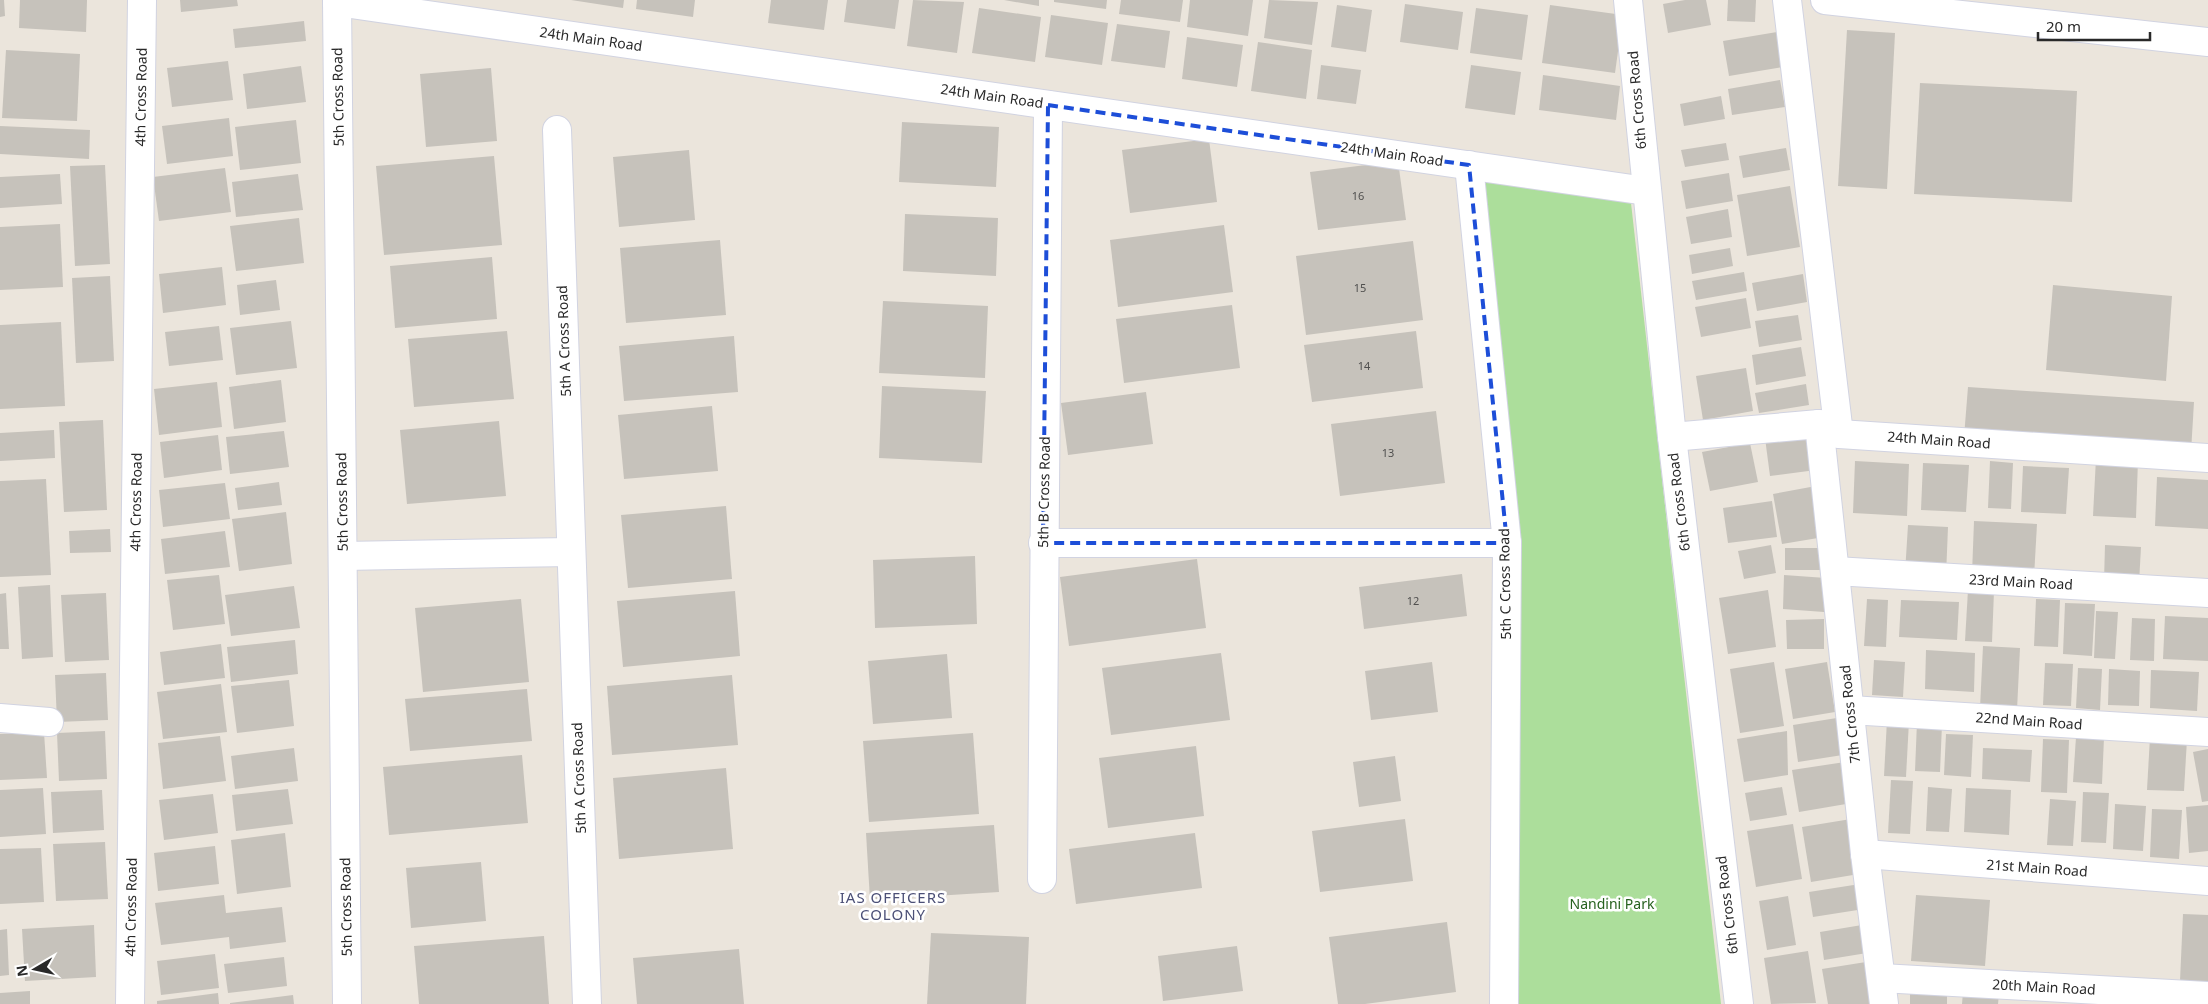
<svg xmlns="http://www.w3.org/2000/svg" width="2208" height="1004" viewBox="0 0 2208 1004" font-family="'Noto Sans',sans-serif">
  <rect width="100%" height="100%" fill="#ebe5dc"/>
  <polygon fill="#acde9b" points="1484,179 1631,203 1721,1004 1514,1004"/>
  <g fill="#c6c2bb">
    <polygon points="0,0 4,0 5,16 0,17"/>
    <polygon points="20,0 87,0 86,32 19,28"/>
    <polygon points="180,0 237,0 238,6 181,12"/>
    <polygon points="571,0 624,0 623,8"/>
    <polygon points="637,0 695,0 693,17 636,9"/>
    <polygon points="771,0 828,0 824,30 768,23"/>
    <polygon points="847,0 899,0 895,29 844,22"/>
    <polygon points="913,0 964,2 957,53 907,46"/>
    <polygon points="1004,0 1039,0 1039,6"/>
    <polygon points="1054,0 1107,0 1106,9 1054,2"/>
    <polygon points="1121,0 1183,0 1180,22 1119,14"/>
    <polygon points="1190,0 1253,0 1248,36 1187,27"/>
    <polygon points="1269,0 1318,2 1312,45 1264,38"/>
    <polygon points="1685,0 1706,0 1711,25 1668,33 1663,4"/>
    <polygon points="1728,0 1756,0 1755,22 1727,21"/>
    <polygon points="1405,4 1463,12 1458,50 1400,42"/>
    <polygon points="1337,5 1372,10 1366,52 1331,47"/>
    <polygon points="1550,5 1623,15 1615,73 1542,63"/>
    <polygon points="979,8 1041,17 1035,62 972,53"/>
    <polygon points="1476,8 1528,15 1522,60 1470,53"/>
    <polygon points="1051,15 1108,23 1102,65 1045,57"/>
    <polygon points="304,21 306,41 235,48 233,29"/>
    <polygon points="1117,24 1170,31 1165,68 1111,61"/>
    <polygon points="1847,30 1895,33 1887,189 1838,186"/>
    <polygon points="1777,32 1783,67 1729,76 1723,41"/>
    <polygon points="1187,37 1243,45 1237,87 1182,79"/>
    <polygon points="1258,42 1312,50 1306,99 1251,91"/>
    <polygon points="6,50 80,54 77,121 2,118"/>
    <polygon points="228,61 233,100 172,107 167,68"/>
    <polygon points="1321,65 1361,70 1356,104 1317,99"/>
    <polygon points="1471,65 1521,72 1515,115 1465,108"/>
    <polygon points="301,66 306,102 247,109 243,74"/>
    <polygon points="491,68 497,141 426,147 420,74"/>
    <polygon points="1543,75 1620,86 1616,120 1539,110"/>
    <polygon points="1780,80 1785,107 1732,115 1728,89"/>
    <polygon points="1920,83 2077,91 2072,202 1914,194"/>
    <polygon points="1721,96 1725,119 1684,126 1680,104"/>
    <polygon points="229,118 233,156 167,164 162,126"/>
    <polygon points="296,120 301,163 240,170 235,127"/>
    <polygon points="902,122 999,127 996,187 899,182"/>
    <polygon points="0,126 90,130 89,159 0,154"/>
    <polygon points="1209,139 1217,202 1130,213 1122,150"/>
    <polygon points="1726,143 1729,160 1685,167 1681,150"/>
    <polygon points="1786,148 1790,170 1743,178 1739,156"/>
    <polygon points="689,150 695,220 619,227 613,157"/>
    <polygon points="494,156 502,245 384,255 376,166"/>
    <polygon points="1398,161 1406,220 1318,230 1310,172"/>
    <polygon points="105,165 110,264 75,266 70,166"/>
    <polygon points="225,168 231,212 159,221 153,177"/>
    <polygon points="1729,173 1733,201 1686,209 1681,181"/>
    <polygon points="60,174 62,204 0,208 0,177"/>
    <polygon points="298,174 303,210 236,217 232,182"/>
    <polygon points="1790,186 1800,247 1747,256 1737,195"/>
    <polygon points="1728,209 1732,237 1691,244 1686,217"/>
    <polygon points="905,214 998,218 996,276 903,271"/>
    <polygon points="299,218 304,263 236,271 230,226"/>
    <polygon points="60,224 63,287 0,290 0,227"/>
    <polygon points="1224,225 1233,292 1118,307 1110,240"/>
    <polygon points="720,240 726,315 626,323 620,248"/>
    <polygon points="1413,241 1423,320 1306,335 1296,256"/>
    <polygon points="1730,248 1733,266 1692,274 1689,255"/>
    <polygon points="492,257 497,319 395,328 390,266"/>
    <polygon points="222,267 226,305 163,313 159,274"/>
    <polygon points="1744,272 1747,291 1696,300 1692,281"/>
    <polygon points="1803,274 1807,302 1757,311 1752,283"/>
    <polygon points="110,276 114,361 76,363 72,278"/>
    <polygon points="276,280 280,310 240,315 237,285"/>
    <polygon points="2053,285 2172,296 2166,381 2046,370"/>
    <polygon points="1746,298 1751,328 1701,337 1695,307"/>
    <polygon points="883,301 988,306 985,378 879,373"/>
    <polygon points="1232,305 1240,368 1124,383 1116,319"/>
    <polygon points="1798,315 1802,340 1759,347 1755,321"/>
    <polygon points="291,321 297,368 236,375 230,328"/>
    <polygon points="61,322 65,406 0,409 0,325"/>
    <polygon points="219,326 223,360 169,366 165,332"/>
    <polygon points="507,331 514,399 414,407 408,339"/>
    <polygon points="1416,331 1423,388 1312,402 1304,345"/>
    <polygon points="734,336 738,392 624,401 619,346"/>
    <polygon points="1801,347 1806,376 1756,385 1752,355"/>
    <polygon points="1746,368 1753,411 1703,420 1696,376"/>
    <polygon points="281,380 286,422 234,429 229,387"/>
    <polygon points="217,382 222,427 159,435 154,389"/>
    <polygon points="1806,384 1809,405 1759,413 1755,393"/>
    <polygon points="882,386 986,391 982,463 879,458"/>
    <polygon points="1968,387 2194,402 2191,452 1964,437"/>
    <polygon points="1146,392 1153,444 1068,455 1061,403"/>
    <polygon points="712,406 718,471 624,479 618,415"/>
    <polygon points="1436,411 1445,483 1340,496 1331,424"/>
    <polygon points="103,420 107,510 64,512 59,422"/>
    <polygon points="499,421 506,496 407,504 400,430"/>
    <polygon points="54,430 55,458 0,461 0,433"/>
    <polygon points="284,431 289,467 230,474 226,437"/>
    <polygon points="1810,431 1816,470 1770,476 1765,438"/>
    <polygon points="218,435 222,470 164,478 160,442"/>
    <polygon points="1750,443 1758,482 1710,491 1702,452"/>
    <polygon points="2096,458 2138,460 2136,518 2093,516"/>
    <polygon points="1855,461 1909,464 1907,516 1853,513"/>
    <polygon points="1990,461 2013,463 2011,509 1988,508"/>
    <polygon points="1923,463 1969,465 1966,512 1921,510"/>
    <polygon points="2023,466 2069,468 2066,514 2021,512"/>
    <polygon points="2157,477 2208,480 2208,529 2155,526"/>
    <polygon points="46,479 51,575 0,577 0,481"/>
    <polygon points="279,482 282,505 238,510 235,488"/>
    <polygon points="225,483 230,519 163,527 159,490"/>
    <polygon points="1816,486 1824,537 1782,544 1773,494"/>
    <polygon points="1772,501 1777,537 1728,543 1723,508"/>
    <polygon points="726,506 732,579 628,588 621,515"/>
    <polygon points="286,512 292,564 239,571 232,519"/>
    <polygon points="1974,521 2037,524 2034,577 1972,574"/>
    <polygon points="1908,525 1948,527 1946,576 1905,573"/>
    <polygon points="110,529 111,552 70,553 69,531"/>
    <polygon points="225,531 230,567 165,574 161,539"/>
    <polygon points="1771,545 1776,573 1744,579 1738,551"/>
    <polygon points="2105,545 2141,547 2139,583 2104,581"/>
    <rect x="1785" y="548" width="36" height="22"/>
    <polygon points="975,556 977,624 875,628 873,560"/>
    <polygon points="1197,559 1206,628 1069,646 1060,577"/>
    <polygon points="1462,574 1467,616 1364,629 1359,587"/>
    <polygon points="219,575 225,624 173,630 167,580"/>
    <polygon points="1784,575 1826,578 1824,612 1783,609"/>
    <polygon points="50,585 53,657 22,659 18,587"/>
    <polygon points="294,586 300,628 231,636 225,595"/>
    <polygon points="1768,590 1776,647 1728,654 1719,598"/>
    <polygon points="1968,590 1994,591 1992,642 1965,641"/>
    <polygon points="735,591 740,656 623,667 617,601"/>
    <polygon points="6,593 9,649 0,649 0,594"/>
    <polygon points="106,593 109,660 65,662 61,595"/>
    <polygon points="521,599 529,682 423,692 415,608"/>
    <polygon points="1867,599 1888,600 1886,647 1864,646"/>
    <polygon points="2036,599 2060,600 2058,647 2034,646"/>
    <polygon points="1901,600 1959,602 1957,640 1899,637"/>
    <polygon points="2065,603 2095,604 2092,656 2063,654"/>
    <polygon points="2096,611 2118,612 2115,659 2094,658"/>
    <polygon points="2165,616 2208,618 2208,661 2163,659"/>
    <polygon points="2132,618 2155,619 2154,661 2130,660"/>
    <polygon points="1824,619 1824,649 1787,649 1786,620"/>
    <polygon points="295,640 298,674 231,682 227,647"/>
    <polygon points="221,644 225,678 164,685 160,652"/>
    <polygon points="1983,646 2020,648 2017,710 1980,708"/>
    <polygon points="1926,650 1975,653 1974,692 1925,689"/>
    <polygon points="1221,653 1230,720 1111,735 1102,668"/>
    <polygon points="947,654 952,718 873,724 868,661"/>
    <polygon points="1874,660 1905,662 1903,697 1872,695"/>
    <polygon points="1432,662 1438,712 1371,720 1365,671"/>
    <polygon points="1774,662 1784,726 1740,733 1730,669"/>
    <polygon points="1827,662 1835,712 1793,719 1785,669"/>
    <polygon points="2045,663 2073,664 2071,706 2043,705"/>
    <polygon points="2078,668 2102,669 2100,710 2076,708"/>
    <polygon points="2109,669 2140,671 2139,706 2108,705"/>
    <polygon points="2151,670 2199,672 2197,711 2150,708"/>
    <polygon points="106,673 108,720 57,722 55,675"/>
    <polygon points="732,675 738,745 612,755 607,686"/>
    <polygon points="289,680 294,726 237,733 231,686"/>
    <polygon points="221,684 227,732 163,739 157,692"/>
    <polygon points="527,689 532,741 410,751 405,699"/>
    <polygon points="1843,717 1849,754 1798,762 1793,725"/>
    <polygon points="1887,720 1909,721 1906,777 1884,776"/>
    <polygon points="1917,722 1942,724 1940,772 1915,771"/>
    <polygon points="105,731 107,779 59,781 57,733"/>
    <polygon points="1787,731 1788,775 1744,782 1737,739"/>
    <polygon points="44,732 47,778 0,780 0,734"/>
    <polygon points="973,733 979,814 869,822 863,741"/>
    <polygon points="1946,734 1973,735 1971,777 1944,775"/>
    <polygon points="220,736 226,781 163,789 158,743"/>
    <polygon points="2076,737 2104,738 2102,784 2073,782"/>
    <polygon points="2150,737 2187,739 2184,791 2147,790"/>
    <polygon points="2043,739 2069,740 2067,793 2041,792"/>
    <polygon points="1196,746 1204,816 1108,828 1099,758"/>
    <polygon points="294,748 298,781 235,789 231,756"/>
    <polygon points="1983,748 2032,750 2030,782 1982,779"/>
    <polygon points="2208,749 2208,801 2202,802 2193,752"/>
    <polygon points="522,755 528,823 389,835 383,767"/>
    <polygon points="1395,756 1401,801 1359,807 1353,762"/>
    <polygon points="1845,762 1852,803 1799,812 1792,770"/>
    <polygon points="726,768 733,849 619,859 613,778"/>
    <polygon points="1891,780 1913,781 1910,834 1888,833"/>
    <polygon points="1782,787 1787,815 1750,821 1745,793"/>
    <polygon points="1928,787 1952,789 1949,832 1926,831"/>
    <polygon points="43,788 46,834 0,837 0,790"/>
    <polygon points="1966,788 2011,790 2009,835 1964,832"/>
    <polygon points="288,789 293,824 236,831 232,795"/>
    <polygon points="102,790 104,830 53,833 51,792"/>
    <polygon points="2083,792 2109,793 2106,843 2081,842"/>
    <polygon points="213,794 218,833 164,840 159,800"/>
    <polygon points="2050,799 2076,801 2073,846 2047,845"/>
    <polygon points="2115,804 2146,806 2143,851 2113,849"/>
    <polygon points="2208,805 2208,851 2189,853 2186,807"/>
    <polygon points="2152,809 2182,810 2179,859 2150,857"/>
    <polygon points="1405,819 1413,881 1320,892 1312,831"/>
    <polygon points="1851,819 1859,874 1811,882 1802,827"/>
    <polygon points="1793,824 1802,879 1756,887 1747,831"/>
    <polygon points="994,825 999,892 870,900 866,833"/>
    <polygon points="285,833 291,887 237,894 231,840"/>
    <polygon points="1195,833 1202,888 1076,904 1069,849"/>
    <polygon points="105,842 108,899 56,901 53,844"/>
    <polygon points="215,846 219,884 158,891 154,853"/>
    <polygon points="41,848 44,902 0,904 0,849"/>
    <polygon points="481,862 486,921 411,928 406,868"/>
    <polygon points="1860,884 1864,909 1813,917 1809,892"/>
    <polygon points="224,895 226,913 282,907 286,942 230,949 229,937 161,945 155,903"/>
    <polygon points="1916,895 1990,900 1985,966 1911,961"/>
    <polygon points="1788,896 1796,945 1767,950 1759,901"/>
    <polygon points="2183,914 2208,915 2208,983 2180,981"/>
    <polygon points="1447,922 1456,992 1365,1004 1338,1004 1329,937"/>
    <polygon points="94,925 96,977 25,981 22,929"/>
    <polygon points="1862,925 1867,953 1824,960 1820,932"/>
    <polygon points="7,929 9,975 0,976 0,930"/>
    <polygon points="931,933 1029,937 1026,1004 927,1004"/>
    <polygon points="544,936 549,1004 419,1004 414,946"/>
    <polygon points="1237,946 1243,991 1163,1001 1158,956"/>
    <polygon points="739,949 744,1004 637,1004 633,958"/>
    <polygon points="1808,951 1816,1003 1771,1004 1764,958"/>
    <polygon points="215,954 219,988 161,995 157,961"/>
    <polygon points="284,957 287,986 228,993 224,964"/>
    <polygon points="1866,962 1872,1004 1828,1004 1822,969"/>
    <polygon points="30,991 30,1004 0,1004 0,993"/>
    <polygon points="1963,992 1999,994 1998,1004 1962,1004"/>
    <polygon points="218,993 219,1004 157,1004 157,1001"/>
    <polygon points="1910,993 1947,994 1947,1004 1910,1004"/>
    <polygon points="293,995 294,1004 230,1004 230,1003"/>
  </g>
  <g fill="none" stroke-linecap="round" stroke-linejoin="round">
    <g stroke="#d1d3e1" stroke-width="30">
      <g id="minor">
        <polyline points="337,0 347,1004"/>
        <polyline points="1628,0 1672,437 1739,1004"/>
        <polyline points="1787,0 1839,434"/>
        <polyline points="1825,0 2208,42"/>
        <polyline points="337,2 1646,191"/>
        <polyline points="557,130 587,1004"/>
        <polyline points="1469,165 1507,543 1504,1004"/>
        <polyline points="1819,424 1865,854 1884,1004"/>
        <polyline points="1672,437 1819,424 1839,434 2208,458"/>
        <polyline points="1043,543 1507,543"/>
        <polyline points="343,556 571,552"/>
        <polyline points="1835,571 2208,593"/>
        <polyline points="1850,710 2208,732"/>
        <polyline points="0,718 49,722"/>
        <polyline points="1865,854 2208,881"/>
        <polyline points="1042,879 1048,105"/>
        <polyline points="1881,978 2208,996"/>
        <polyline points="130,1004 142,0"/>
      </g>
    </g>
    <use href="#minor" stroke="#fff" stroke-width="28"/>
  </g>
  <path fill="none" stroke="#1d4ed8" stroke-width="4" stroke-dasharray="10 6" stroke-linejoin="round" d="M 1048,105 L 1469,165 L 1507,543 L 1043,543 Z"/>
  <g text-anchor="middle" stroke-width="5" stroke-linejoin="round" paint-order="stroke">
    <g font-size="11" fill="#504f4e">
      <text x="1358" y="200">16</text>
      <text x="1360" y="292">15</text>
      <text x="1364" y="370">14</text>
      <text x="1388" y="457">13</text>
      <text x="1413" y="605">12</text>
    </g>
    <g font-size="14" fill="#292929" stroke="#fff">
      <text transform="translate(591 39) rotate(8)" y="5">24th Main Road</text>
      <text transform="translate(992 96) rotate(8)" y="5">24th Main Road</text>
      <text transform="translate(141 97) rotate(-89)" y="5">4th Cross Road</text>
      <text transform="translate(338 97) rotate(-91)" y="5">5th Cross Road</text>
      <text transform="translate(1637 100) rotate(-95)" y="5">6th Cross Road</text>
      <text transform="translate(1392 154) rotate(8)" y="5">24th Main Road</text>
      <text transform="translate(564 341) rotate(-92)" y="5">5th A Cross Road</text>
      <text transform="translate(1939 440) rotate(4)" y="5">24th Main Road</text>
      <text transform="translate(1044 492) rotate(-89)" y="5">5th B Cross Road</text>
      <text transform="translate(136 502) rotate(-89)" y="5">4th Cross Road</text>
      <text transform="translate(342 502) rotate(-91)" y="5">5th Cross Road</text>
      <text transform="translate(1679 502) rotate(-97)" y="5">6th Cross Road</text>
      <text transform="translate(2021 582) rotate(3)" y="5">23rd Main Road</text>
      <text transform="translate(1505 584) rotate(-91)" y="5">5th C Cross Road</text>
      <text transform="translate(1850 714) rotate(-96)" y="5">7th Cross Road</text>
      <text transform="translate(2029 721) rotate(4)" y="5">22nd Main Road</text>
      <text transform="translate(579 778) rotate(-92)" y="5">5th A Cross Road</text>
      <text transform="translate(2037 868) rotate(4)" y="5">21st Main Road</text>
      <text transform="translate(1727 905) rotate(-97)" y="5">6th Cross Road</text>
      <text transform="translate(131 907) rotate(-89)" y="5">4th Cross Road</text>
      <text transform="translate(346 907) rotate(-91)" y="5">5th Cross Road</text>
      <text transform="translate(2044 987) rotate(3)" y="5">20th Main Road</text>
    </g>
    <g font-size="14" fill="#26611e" stroke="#fff">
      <text x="1612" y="909">Nandini Park</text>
    </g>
    <g font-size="15" letter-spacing="1" fill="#4c5077" stroke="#fff">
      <text x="893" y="903">IAS OFFICERS<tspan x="893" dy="17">COLONY</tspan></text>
    </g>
  </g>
  <g transform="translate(35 969) rotate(261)" stroke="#ffffff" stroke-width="4" paint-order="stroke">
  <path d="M0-4L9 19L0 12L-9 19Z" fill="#292929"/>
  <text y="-8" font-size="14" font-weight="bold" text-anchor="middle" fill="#292929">N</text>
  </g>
  <path d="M2038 32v8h112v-8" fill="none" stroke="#292929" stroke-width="2.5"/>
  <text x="2046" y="32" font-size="15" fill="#292929" stroke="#ffffff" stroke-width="4" paint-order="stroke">20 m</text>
</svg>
